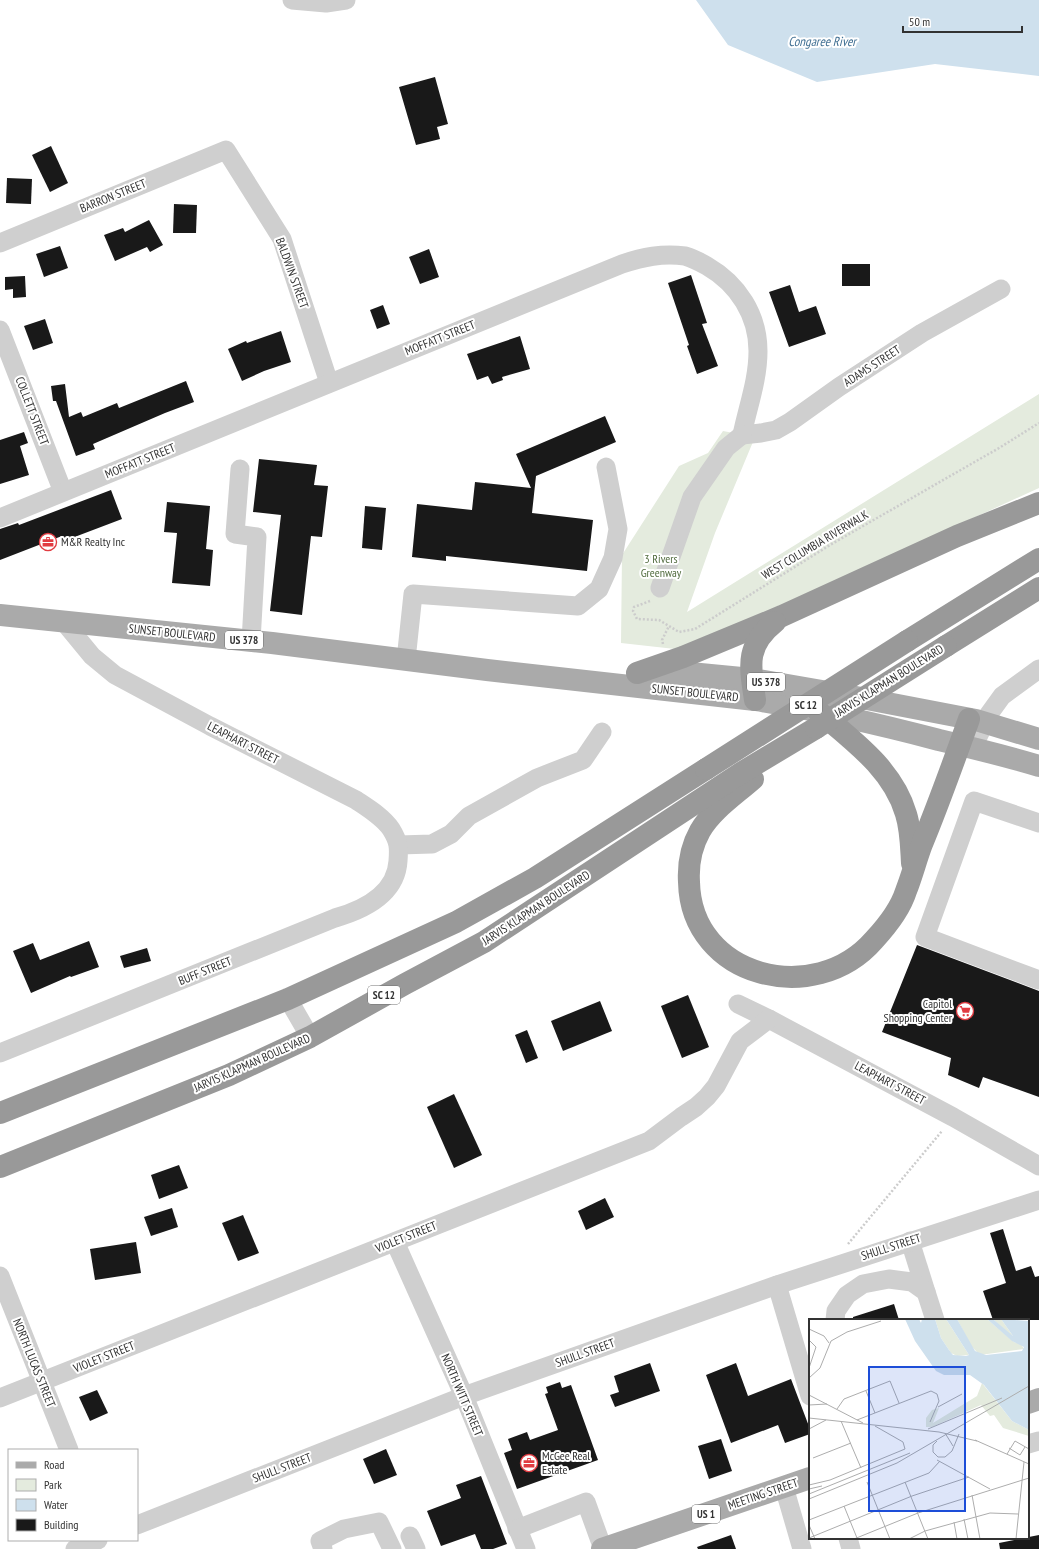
<svg xmlns="http://www.w3.org/2000/svg" width="1039" height="1549" viewBox="0 0 1039 1549" font-family="'PT Sans Narrow',sans-serif">
  <rect width="100%" height="100%" fill="#fff"/>
  <polygon fill="#e4ebde" points="1039,394 1039,488 684,650 621,643 622,555 679,466 708,453 723,431 755,437 715,533 687,612"/>
  <polygon fill="#cee0ed" points="696,0 1039,0 1039,76 935,64 817,82 728,45"/>
  <g fill="#191919">
    <polygon points="435,77 448,124 437,127 440,139 416,145 399,87"/>
    <polygon points="51,146 68,183 50,192 32,155"/>
    <polygon points="7,178 32,179 31,204 6,203"/>
    <polygon points="174,204 197,205 196,233 173,233"/>
    <polygon points="149,220 163,245 150,252 147,247 115,261 104,235 123,228 125,232"/>
    <polygon points="60,246 68,268 44,277 36,254"/>
    <polygon points="429,249 439,277 420,284 409,257"/>
    <rect x="842" y="264" width="28" height="22"/>
    <polygon points="691,275 707,323 702,324 718,366 697,374 687,346 689,345 668,283"/>
    <polygon points="25,276 26,297 13,298 13,289 5,290 5,277"/>
    <polygon points="790,285 799,312 816,306 826,334 789,347 769,292"/>
    <polygon points="383,305 390,324 377,329 370,310"/>
    <polygon points="45,319 53,343 33,350 24,326"/>
    <polygon points="281,331 291,362 264,371 242,381 228,349 246,341 247,343"/>
    <polygon points="520,336 530,369 502,377 503,380 492,384 488,376 477,380 467,354"/>
    <polygon points="186,381 194,402 165,413 93,444 95,449 76,456 56,401 53,401 51,386 65,384 69,417 81,412 83,417 117,403 119,408"/>
    <polygon points="605,416 616,442 536,476 532,513 593,520 587,571 446,556 446,561 412,557 417,504 472,510 475,482 531,488 516,454"/>
    <polygon points="24,432 28,443 20,446 29,475 0,484 0,440"/>
    <polygon points="259,459 317,465 314,485 328,486 322,537 311,536 302,615 270,611 281,515 253,512"/>
    <polygon points="111,490 122,519 64,541 62,536 0,560 0,529 18,523 19,525"/>
    <polygon points="167,502 210,506 206,549 213,550 210,586 172,583 177,533 164,532"/>
    <polygon points="365,506 386,508 382,550 362,548"/>
    <polygon points="89,941 99,967 71,977 70,976 31,993 13,951 33,943 40,960"/>
    <polygon points="917,945 1039,991 1039,1097 983,1077 979,1088 948,1075 951,1058 882,1032"/>
    <polygon points="147,948 151,961 124,968 120,956"/>
    <polygon points="688,995 709,1047 682,1058 661,1006"/>
    <polygon points="600,1001 612,1031 563,1051 551,1021"/>
    <polygon points="527,1030 538,1058 526,1063 515,1035"/>
    <polygon points="454,1094 482,1155 454,1168 427,1107"/>
    <polygon points="179,1165 188,1188 159,1199 151,1175"/>
    <polygon points="605,1198 614,1217 586,1230 578,1211"/>
    <polygon points="172,1208 178,1227 151,1236 144,1217"/>
    <polygon points="243,1215 259,1253 238,1261 222,1223"/>
    <polygon points="1003,1229 1016,1271 1031,1266 1035,1277 1039,1276 1039,1320 993,1320 983,1291 1006,1283 990,1233"/>
    <polygon points="136,1242 141,1273 95,1280 90,1249"/>
    <polygon points="894,1304 899,1320 853,1320 853,1317"/>
    <polygon points="650,1363 660,1391 615,1407 610,1395 619,1392 614,1376"/>
    <polygon points="736,1363 748,1396 791,1379 810,1429 810,1434 785,1443 778,1425 731,1443 706,1375"/>
    <polygon points="560,1382 562,1388 571,1385 598,1460 517,1489 504,1453 512,1450 508,1439 527,1432 530,1440 558,1430 545,1394 548,1393 546,1387"/>
    <polygon points="97,1390 108,1413 90,1421 79,1397"/>
    <polygon points="721,1439 732,1471 709,1479 698,1446"/>
    <polygon points="386,1449 397,1475 374,1484 363,1459"/>
    <polygon points="481,1476 507,1544 493,1549 481,1549 475,1534 441,1546 427,1511 461,1498 456,1485"/>
    <polygon points="731,1535 736,1549 698,1549 697,1547"/>
    <polygon points="1039,1535 1039,1549 1000,1549 999,1543"/>
  </g>
  <g fill="none" stroke-linecap="round" stroke-linejoin="round">
    <g stroke="#ccc" stroke-width="2.5" stroke-dasharray="2 2" stroke-linecap="butt">
      <polyline points="650,601 634,607 633,611 637,619 659,620 679,632 695,629 830,545 999,448 1039,423"/>
      <polyline points="663,644 662,640 669,626"/>
      <polyline points="848,1244 942,1131"/>
    </g>
    <g stroke="#cfcfcf" stroke-width="19">
      <polyline points="292,0 326,3 346,0"/>
      <polyline points="0,243 226,150 282,239 329,383"/>
      <polyline points="0,330 63,492"/>
      <polyline points="742,435 761,433 776,430 790,422 839,387 922,333 1001,289"/>
      <polyline points="240,469 235,534 257,537 251,641"/>
      <path d="M 0,518 L 622,264 C 643,257 662,253 685,256 C 692,258 700,262 707,266 C 738,284 758,315 758,351 C 758,380 748,406 742,435"/>
      <polyline points="660,588 692,497 726,448 742,435"/>
      <polyline points="406,660 413,594 578,606 599,589 613,558 618,529 606,467"/>
      <polyline points="973,747 989,714 1002,696 1039,669"/>
      <polyline points="1039,823 974,801 925,937 1039,980"/>
      <polyline points="399,845 432,844 451,834 469,816 537,778 583,760 602,732"/>
      <polyline points="288,999 310,1037"/>
      <polyline points="738,1004 769,1019 953,1117 1039,1166"/>
      <path d="M 0,1053 L 335,918 C 363,910 396,895 398,861 C 399,847 399,842 391,829 C 383,817 368,808 356,800 L 210,726 L 115,675 L 92,656 L 64,622"/>
      <polyline points="910,1241 926,1292"/>
      <polyline points="395,1242 464,1396 526,1549"/>
      <polyline points="0,1276 69,1450"/>
      <polyline points="777,1285 810,1396"/>
      <polyline points="835,1320 836,1311 847,1295 863,1284 889,1279 912,1282 926,1292 935,1320"/>
      <polyline points="0,1398 649,1141 681,1117 696,1107 707,1097 716,1086 740,1041 769,1019"/>
      <polyline points="1028,1444 1039,1441"/>
      <polyline points="784,1487 802,1549"/>
      <polyline points="137,1525 464,1396 777,1285 1039,1200"/>
      <polyline points="517,1529 586,1502 603,1549"/>
      <polyline points="410,1536 416,1549"/>
      <polyline points="848,1538 851,1549"/>
      <polyline points="75,1549 98,1540"/>
      <polyline points="323,1549 320,1541 344,1529 379,1522 392,1549"/>
    </g>
    <g stroke="#aaa" stroke-width="22">
      <path d="M 0,615 L 272,643 L 487,670 L 755,700 C 817,710 878,724 939,740 C 973,748 1006,756 1039,766"/>
      <polyline points="640,673 690,673 752,679 851,696 976,720 1039,739"/>
      <polyline points="1028,1403 1039,1399"/>
      <polyline points="602,1549 810,1478"/>
    </g>
    <g stroke="#999" stroke-width="22">
      <polyline points="907,641 1039,559"/>
      <polyline points="946,646 1039,588"/>
      <polyline points="637,673 683,657 782,616 957,536 1039,503"/>
      <path d="M 755,700 C 750,666 745,646 775,622"/>
      <path d="M 818,711 C 852,740 893,769 906,814 C 911,830 911,846 912,863"/>
      <path d="M 753,779 C 735,795 712,810 700,831 C 691,847 688,865 689,882 C 691,978 815,1008 874,940 C 887,926 900,910 906,891 C 912,876 916,860 922,844 C 939,803 954,761 969,719"/>
      <polyline points="0,1113 288,999 456,922 535,878 706,769"/>
      <polyline points="0,1167 229,1075 310,1037 405,984 484,942 741,773 816,728"/>
    </g>
    <g stroke="#999" stroke-width="22">
      <polyline points="816,728 946,646"/>
      <polyline points="706,769 907,641"/>
    </g>
  </g>
  <defs>
    <g id="office-ring" transform="scale(0.9)"><circle r="9.5" fill="#fff" stroke="#e13c42" stroke-width="1.5"/><path d="M-6-3h4V-5.5h4V-3h4V5H-6ZM-1-4.5V-3h2v-1.5ZM-6 0V1H6V0Z" fill="#e13c42"/></g>
    <g id="supermarket-ring" transform="scale(0.9)"><circle r="9.5" fill="#fff" stroke="#e13c42" stroke-width="1.5"/><path d="M-6-5.5h2.5l.6 2H6L4.5 2H-2.5L-4.4-4H-6ZM-1.5 3.2a1.3 1.3 0 1 0 .1 0ZM3 3.2a1.3 1.3 0 1 0 .1 0Z" fill="#e13c42"/></g>
  </defs>
  <g fill-rule="evenodd">
    <use href="#office-ring" x="48" y="542"/>
    <use href="#supermarket-ring" x="965" y="1011"/>
    <use href="#office-ring" x="529" y="1463"/>
  </g>
  <g text-anchor="middle" stroke-width="4" stroke-linejoin="round" paint-order="stroke">
    <g fill="#fff" stroke="#707070" stroke-width="1">
      <rect x="225" y="631" width="38" height="18" rx="3"/>
      <rect x="747" y="673" width="38" height="18" rx="3"/>
      <rect x="790" y="696" width="32" height="18" rx="3"/>
      <rect x="368" y="986" width="32" height="18" rx="3"/>
      <rect x="692" y="1505" width="28" height="18" rx="3"/>
    </g>
    <g font-size="11" font-weight="bold" fill="#323232">
      <text x="244" y="644">US 378</text>
      <text x="766" y="686">US 378</text>
      <text x="806" y="709">SC 12</text>
      <text x="384" y="999">SC 12</text>
      <text x="706" y="1518">US 1</text>
    </g>
    <g font-size="12" fill="#323232" stroke="#fff">
      <text transform="translate(113 196) rotate(-22)" y="4">BARRON STREET</text>
      <text transform="translate(292 273) rotate(70)" y="4">BALDWIN STREET</text>
      <text transform="translate(440 338) rotate(-22)" y="4">MOFFATT STREET</text>
      <text transform="translate(872 366) rotate(-33)" y="4">ADAMS STREET</text>
      <text transform="translate(32 411) rotate(69)" y="4">COLLETT STREET</text>
      <text transform="translate(140 461) rotate(-22)" y="4">MOFFATT STREET</text>
      <text transform="translate(815 545) rotate(-31)" y="4">WEST COLUMBIA RIVERWALK</text>
      <text transform="translate(172 633) rotate(6)" y="4">SUNSET BOULEVARD</text>
      <text transform="translate(889 681) rotate(-32)" y="4">JARVIS KLAPMAN BOULEVARD</text>
      <text transform="translate(695 693) rotate(6)" y="4">SUNSET BOULEVARD</text>
      <text transform="translate(243 743) rotate(27)" y="4">LEAPHART STREET</text>
      <text transform="translate(536 908) rotate(-33)" y="4">JARVIS KLAPMAN BOULEVARD</text>
      <text transform="translate(205 971) rotate(-22)" y="4">BUFF STREET</text>
      <text transform="translate(252 1063) rotate(-24)" y="4">JARVIS KLAPMAN BOULEVARD</text>
      <text transform="translate(890 1083) rotate(28)" y="4">LEAPHART STREET</text>
      <text transform="translate(406 1237) rotate(-22)" y="4">VIOLET STREET</text>
      <text transform="translate(891 1247) rotate(-18)" y="4">SHULL STREET</text>
      <text transform="translate(585 1353) rotate(-20)" y="4">SHULL STREET</text>
      <text transform="translate(104 1357) rotate(-22)" y="4">VIOLET STREET</text>
      <text transform="translate(34 1363) rotate(68)" y="4">NORTH LUCAS STREET</text>
      <text transform="translate(462 1395) rotate(67)" y="4">NORTH WITT STREET</text>
      <text transform="translate(282 1468) rotate(-21)" y="4">SHULL STREET</text>
      <text transform="translate(763 1494) rotate(-19)" y="4">MEETING STREET</text>
    </g>
    <g font-size="12" fill="#323232" stroke="#fff" text-anchor="start">
      <text x="61" y="546">M&amp;R Realty Inc</text>
      <text x="952" y="1008" text-anchor="end">Capitol<tspan x="952" dy="14">Shopping Center</tspan></text>
      <text x="542" y="1460">McGee Real<tspan x="542" dy="14">Estate</tspan></text>
    </g>
    <g font-size="12" fill="#536d40" stroke="#fff">
      <text x="661" y="563">3 Rivers<tspan x="661" dy="14">Greenway</tspan></text>
    </g>
    <g font-size="13" font-style="italic" fill="#417093" stroke="#fff">
      <text x="822" y="46">Congaree River</text>
    </g>
  </g>
  <g transform="translate(809 1319)">
    <rect width="220" height="220" fill="#fff"/>
    <path d="M 126,0 L 137,0 L 160,36 L 148,37 L 142,34 L 132,19 ZM 148,0 L 178,0 L 205,23 L 212,25 L 215,30 L 171,36 L 162,27 ZM 184,0 L 192,0 L 204,17 L 199,14 ZM 173,64 L 203,102 L 220,111 L 220,117 L 194,109 L 185,96 L 181,97 L 172,86 L 123,108 L 117,108 L 117,99 L 123,91 L 130,89 L 124,104 L 168,77 Z" fill="#e4ebde"/>
    <path d="M 96,0 L 110,0 L 112,4 L 113,0 L 126,0 L 132,19 L 140,31 L 144,36 L 157,37 L 160,36 L 137,0 L 148,0 L 166,32 L 177,36 L 213,32 L 215,28 L 203,22 L 178,0 L 184,0 L 204,17 L 192,0 L 220,2 L 220,111 L 203,102 L 175,66 L 161,56 L 135,56 L 127,52 L 106,22 Z" fill="#cee0ed"/>
    <path fill="none" stroke="#adadad" stroke-width="1" d="M 0,10 L 15,17 L 20,24M 0,21 L 7,28 L 0,49M 0,59 L 11,49 L 22,22 L 38,13 L 72,2M 57,72 L 66,94M 0,76 L 54,104M 0,86 L 18,85M 129,88 L 153,75M 28,90 L 35,80 L 81,62 L 90,84M 0,99 L 130,113 L 168,122M 48,101 L 122,72 L 128,75 L 130,82 L 121,103M 32,102 L 52,149M 0,110 L 17,101M 119,110 L 193,79M 136,114 L 144,127M 166,121 L 220,145M 128,122 L 124,126 L 124,133 L 129,138 L 136,138 L 143,132 L 150,115M 200,129 L 211,136 L 216,128M 198,135 L 206,122 L 220,130M 4,139 L 42,124M 128,141 L 181,170M 58,163 L 81,220M 96,163 L 119,220M 0,166 L 21,161 L 96,130 L 94,123 L 66,107M 0,170 L 13,167M 0,175 L 101,134M 163,176 L 171,220M 0,180 L 88,144 L 220,67M 35,187 L 48,219M 155,200 L 159,220M 0,201 L 120,154 L 131,142M 145,203 L 148,220M 0,206 L 6,220M 0,219 L 103,177 L 160,158M 45,220 L 109,194 L 220,159M 100,220 L 116,212 L 181,194 L 209,195M 207,220 L 215,143"/>
    <path fill="#1d4ed8" fill-opacity="0.15" stroke="#1d4ed8" stroke-width="2" d="M 60,48 L 156,48 L 156,192 L 60,192 Z"/>
    <rect width="220" height="220" fill="none" stroke="#323232" stroke-width="2"/>
  </g>
  <rect x="8" y="1449" width="130" height="92" fill="#ffffff" stroke="#adadad"/>
  <rect x="16" y="1462" width="20" height="6" fill="#aaaaaa" stroke="#adadad"/>
  <text x="44" y="1469" font-size="12" fill="#323232">Road</text>
  <rect x="16" y="1479" width="20" height="12" fill="#e4ebde" stroke="#adadad"/>
  <text x="44" y="1489" font-size="12" fill="#323232">Park</text>
  <rect x="16" y="1499" width="20" height="12" fill="#cee0ed" stroke="#adadad"/>
  <text x="44" y="1509" font-size="12" fill="#323232">Water</text>
  <rect x="16" y="1519" width="20" height="12" fill="#191919" stroke="#adadad"/>
  <text x="44" y="1529" font-size="12" fill="#323232">Building</text>
  <path d="M903 26v6h119v-6" fill="none" stroke="#323232" stroke-width="2"/>
  <text x="909" y="26" font-size="12" fill="#323232" stroke="#ffffff" stroke-width="3" paint-order="stroke">50 m</text>
</svg>
